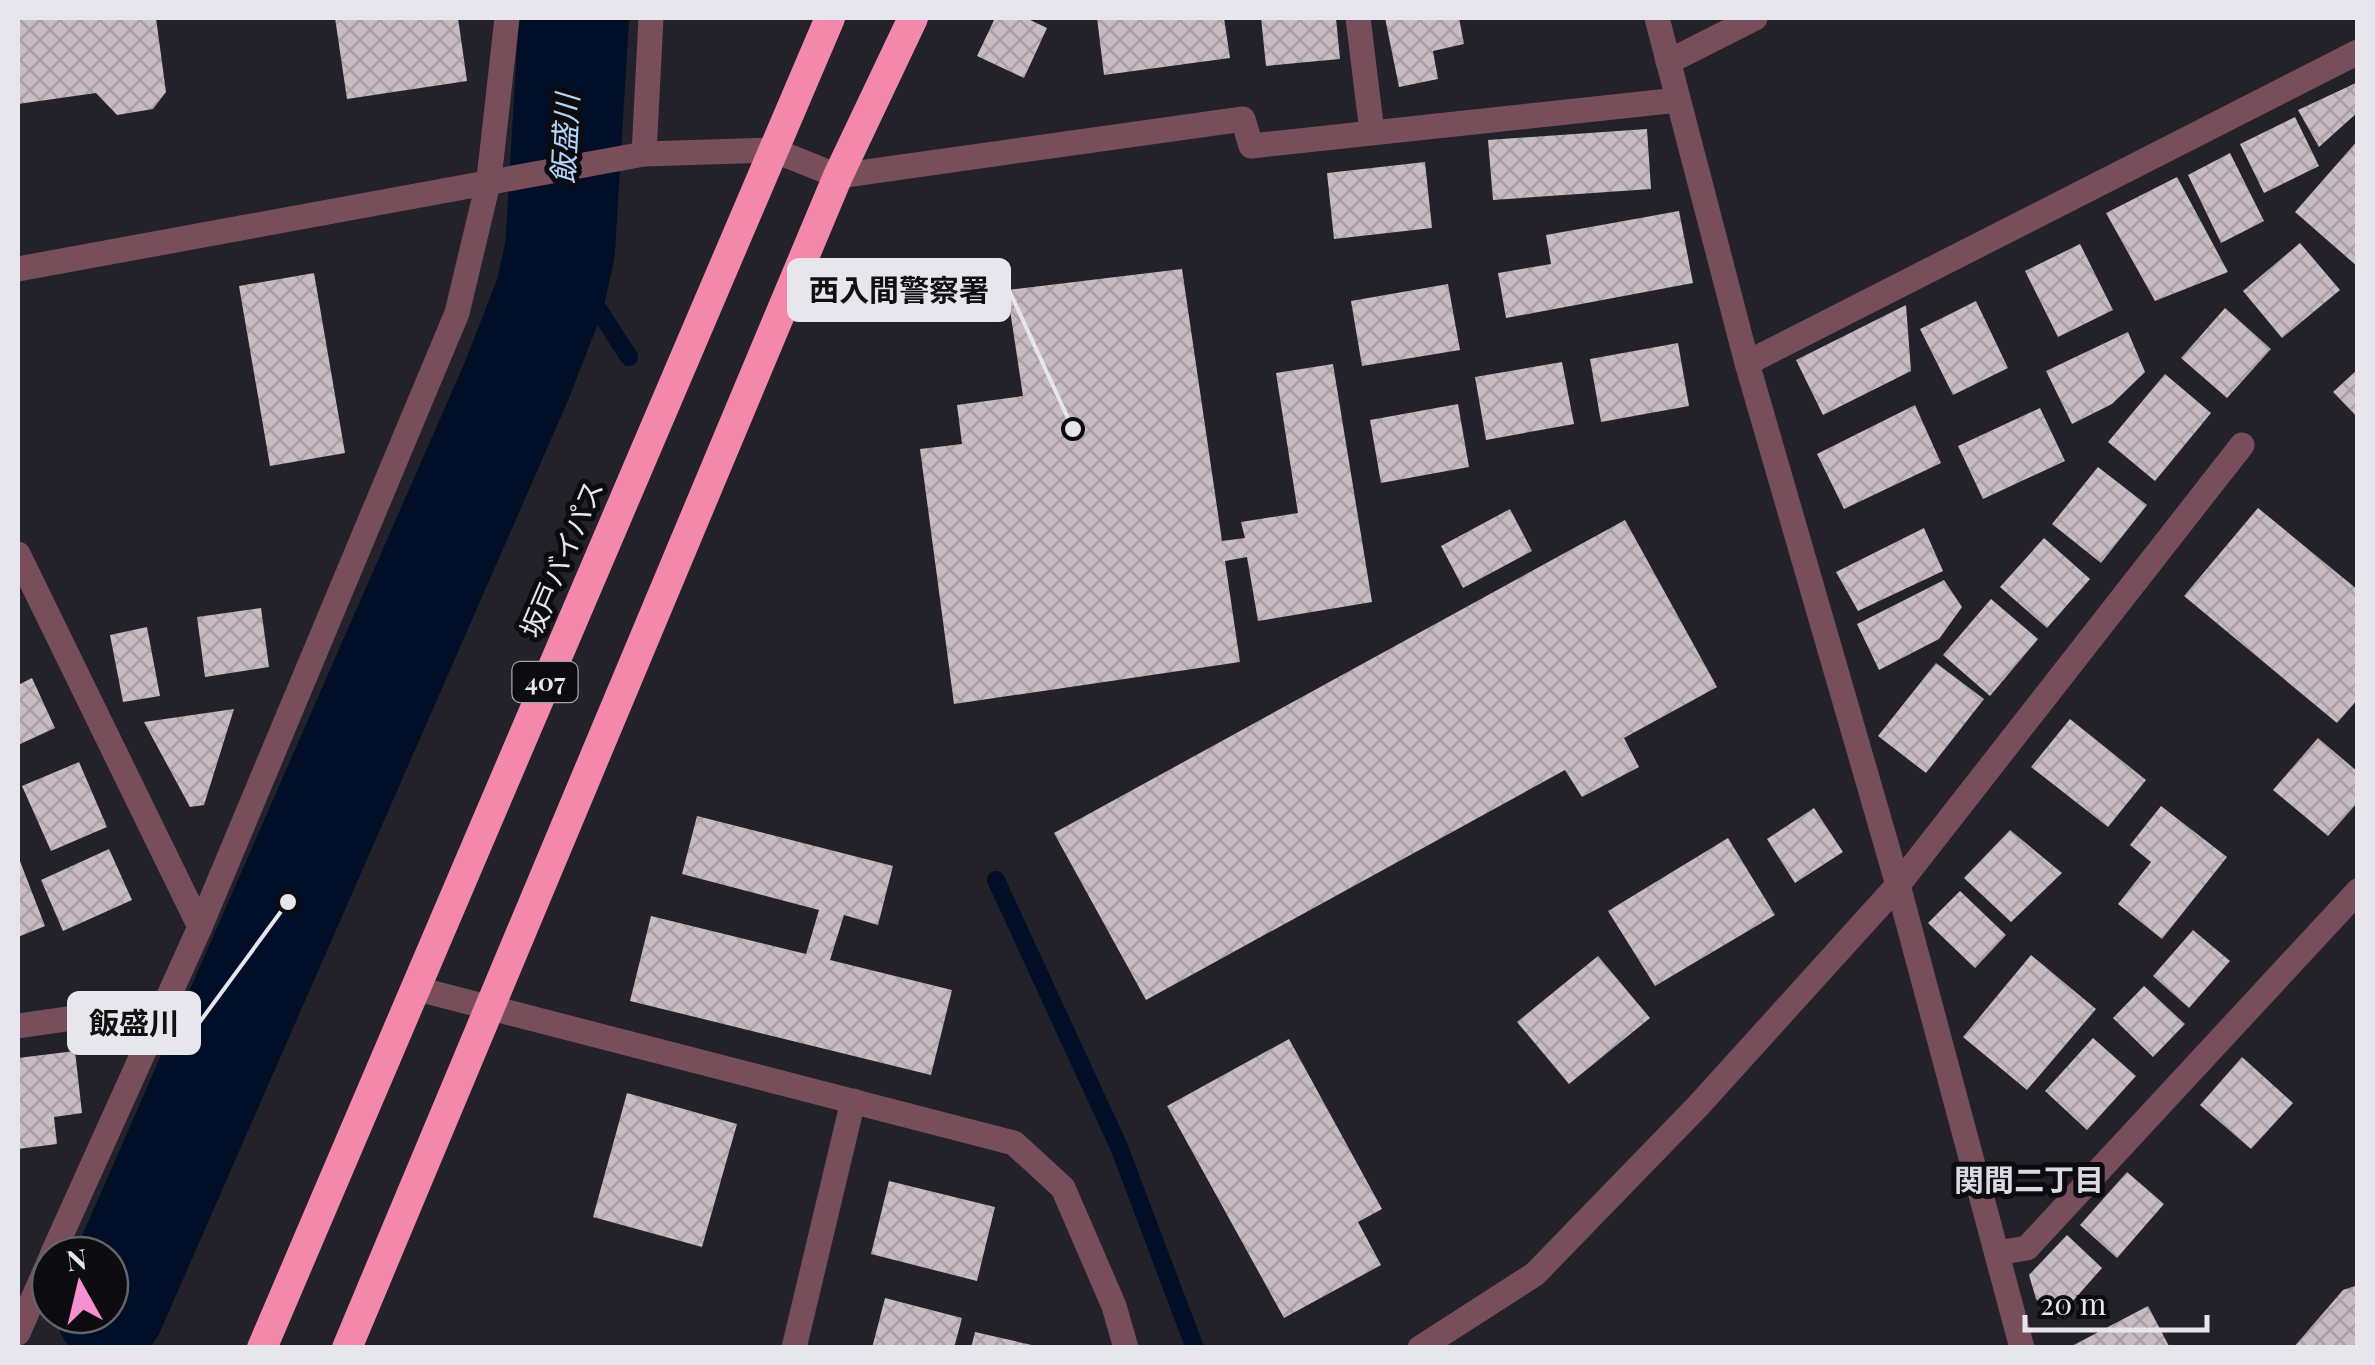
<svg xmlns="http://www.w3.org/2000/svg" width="2375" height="1365" viewBox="0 0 2375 1365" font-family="'Playfair Display','Noto Sans JP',serif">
  <defs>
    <pattern id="building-cross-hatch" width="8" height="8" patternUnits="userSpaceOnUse" patternTransform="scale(2.5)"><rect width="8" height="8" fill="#c8bbc2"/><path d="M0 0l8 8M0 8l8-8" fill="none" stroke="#a89ea3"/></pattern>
  </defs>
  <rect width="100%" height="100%" fill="#23212a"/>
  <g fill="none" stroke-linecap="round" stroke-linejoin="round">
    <g stroke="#000f27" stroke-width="18">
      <polyline points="560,250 629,357"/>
      <polyline points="996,880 1119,1147 1195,1348"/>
    </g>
    <polyline stroke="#000f27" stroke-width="110" points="110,1309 517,380 550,295 560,250 574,18"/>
  </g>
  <g fill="url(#building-cross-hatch)">
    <polygon points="18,18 156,18 166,92 153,109 117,115 96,93 18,104"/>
    <polygon points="335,18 458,18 467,81 347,99"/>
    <polygon points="995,18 1026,18 1047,28 1024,78 977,56"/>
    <polygon points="1097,18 1224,18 1230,58 1104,75"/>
    <polygon points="1261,18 1336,18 1340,59 1266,66"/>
    <polygon points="1385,18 1459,18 1464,44 1433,51 1438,79 1399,87"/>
    <polygon points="2358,82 2358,112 2319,147 2298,110"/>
    <polygon points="2295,117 2319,166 2264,193 2240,144"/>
    <polygon points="1647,129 1651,189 1493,200 1488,140"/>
    <polygon points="2358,140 2358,267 2295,212"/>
    <polygon points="2230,153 2264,221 2221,243 2188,175"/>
    <polygon points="1425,162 1432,228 1334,239 1327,173"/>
    <polygon points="2177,177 2228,272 2155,301 2106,213"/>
    <polygon points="1679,211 1693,283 1506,318 1498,273 1551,264 1546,235"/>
    <polygon points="2300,243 2340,290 2282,338 2243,291"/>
    <polygon points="2080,244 2113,310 2058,337 2025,271"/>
    <polygon points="1182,269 1222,541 1245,538 1241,522 1298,513 1276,373 1333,364 1372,602 1258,621 1247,557 1225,561 1240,662 954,704 920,449 962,444 957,405 1023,396 1007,290"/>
    <polygon points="314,273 345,453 270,466 239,286"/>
    <polygon points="1448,284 1460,350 1362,366 1351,301"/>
    <polygon points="1976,301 2008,368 1953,395 1920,329"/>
    <polygon points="1906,305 1911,371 1823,415 1796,360"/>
    <polygon points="2225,308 2271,349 2227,398 2181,358"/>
    <polygon points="2128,332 2145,372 2112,404 2072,424 2046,371"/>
    <polygon points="1678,343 1689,406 1601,422 1590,359"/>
    <polygon points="1562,362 1574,424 1486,440 1475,377"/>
    <polygon points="2358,369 2358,418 2333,392"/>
    <polygon points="2165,374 2211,413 2155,481 2108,442"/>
    <polygon points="1458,404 1469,467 1381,483 1370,420"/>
    <polygon points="1915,405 1941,463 1844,509 1817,454"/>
    <polygon points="2040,408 2065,461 1983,499 1958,446"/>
    <polygon points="2098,467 2147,505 2101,563 2052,524"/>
    <polygon points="2258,508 2358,590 2358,699 2337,723 2184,596"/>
    <polygon points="1510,509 1532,551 1463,588 1441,546"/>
    <polygon points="1625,520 1717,687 1624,738 1639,767 1582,797 1565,770 1146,1000 1054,833"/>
    <polygon points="1924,528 1943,571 1858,611 1836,572"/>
    <polygon points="2044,538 2090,579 2047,628 2000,587"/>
    <polygon points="1944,580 1962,607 1939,639 1879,670 1857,624"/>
    <polygon points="1991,599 2038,639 1990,696 1943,655"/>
    <polygon points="261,608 269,667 205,677 197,617"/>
    <polygon points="147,627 160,696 123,702 110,635"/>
    <polygon points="1936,663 1984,699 1926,773 1878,736"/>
    <polygon points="32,678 55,728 18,745 18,685"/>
    <polygon points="234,709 204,805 190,807 144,722"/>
    <polygon points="2070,719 2146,780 2108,827 2031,767"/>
    <polygon points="2318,738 2358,772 2358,802 2328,836 2273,790"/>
    <polygon points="79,762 107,827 51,851 22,786"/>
    <polygon points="2161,806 2227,857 2162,939 2118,904 2151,862 2130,845"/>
    <polygon points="1814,808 1843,852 1795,883 1767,839"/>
    <polygon points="697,816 893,866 878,925 844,915 830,960 952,990 931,1075 630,1001 651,916 806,954 819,910 682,874"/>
    <polygon points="2010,830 2062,873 2011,922 1964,878"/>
    <polygon points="1728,838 1775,915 1655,986 1608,911"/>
    <polygon points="109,849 132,900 63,931 41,880"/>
    <polygon points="18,856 45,926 18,937"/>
    <polygon points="1960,891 2006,935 1975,968 1928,923"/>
    <polygon points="2193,930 2230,961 2189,1008 2153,976"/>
    <polygon points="2031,955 2096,1009 2027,1090 1963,1037"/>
    <polygon points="1598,956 1650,1018 1569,1084 1517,1022"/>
    <polygon points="2144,986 2185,1024 2153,1057 2113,1018"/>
    <polygon points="2093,1038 2136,1076 2087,1130 2045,1091"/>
    <polygon points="1289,1039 1382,1209 1358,1222 1381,1265 1284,1318 1167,1106"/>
    <polygon points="75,1051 82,1113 54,1117 57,1144 18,1149 18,1058"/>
    <polygon points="2242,1057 2293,1103 2251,1149 2200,1105"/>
    <polygon points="627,1093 737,1124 702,1247 593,1217"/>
    <polygon points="2127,1172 2164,1204 2117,1258 2080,1225"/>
    <polygon points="889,1181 995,1207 977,1281 871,1254"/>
    <polygon points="2067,1235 2102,1268 2057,1319 2036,1299 2029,1275"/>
    <polygon points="2358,1285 2358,1348 2293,1348 2343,1290"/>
    <polygon points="885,1298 962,1318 954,1348 872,1348"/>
    <polygon points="2148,1306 2170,1348 2068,1348"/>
    <polygon points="975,1332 1036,1346 1035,1348 971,1348"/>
  </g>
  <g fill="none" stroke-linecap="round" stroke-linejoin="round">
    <g stroke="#794e5b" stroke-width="25">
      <polyline points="1358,18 1372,132"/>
      <polyline points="1657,18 1747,363 1898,885 2022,1348"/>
      <polyline points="1668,62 1755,18"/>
      <polyline points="644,154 651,18"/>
      <polyline points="18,269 644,154 773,150 838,176 1243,119 1251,146 1678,100"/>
      <polyline points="1747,363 2358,52"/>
      <polyline points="18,554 200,927"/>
      <polyline points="414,988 1014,1143 1063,1188 1114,1306 1126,1348"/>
      <polyline points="18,1026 164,1005"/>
      <polyline points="1997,1253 2027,1248 2358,891"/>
      <polyline points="52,1255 200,927 457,313 489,179 507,18"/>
      <polyline points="18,1333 50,1260"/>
      <polyline points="794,1348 853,1101"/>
      <polyline points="1420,1348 1535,1274 1698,1106 1898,885 2242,445"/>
    </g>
    <g stroke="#f388aa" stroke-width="30">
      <polyline points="262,1348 830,18"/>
      <polyline points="347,1348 838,176 913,18"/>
    </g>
  </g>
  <g text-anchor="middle" stroke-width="10" stroke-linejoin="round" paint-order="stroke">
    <rect fill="#0c0b0f" stroke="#a6a4aa" stroke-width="2.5" x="512.5" y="662" width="65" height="40" rx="8"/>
    <g font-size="25" font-weight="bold" fill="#e8e6ed">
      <text x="545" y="691">407</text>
    </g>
    <g font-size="28" fill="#e8e6ed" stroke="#0c0b0f">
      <text transform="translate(562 559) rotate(-67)" y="10">坂戸バイパス</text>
    </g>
    <g font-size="30" font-style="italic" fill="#b3d4f9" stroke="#0c0b0f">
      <text transform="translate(566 139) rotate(-87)" y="10">飯盛川</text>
    </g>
    <g font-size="30" font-weight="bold" fill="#dcd9e5" stroke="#0c0b0f">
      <text x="2029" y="1191">関間二丁目</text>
    </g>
  </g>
  <path fill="none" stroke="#e8e6ed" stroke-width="4" d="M1073 429L1009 290M288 902L199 1023"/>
  <g fill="#e8e6ed" stroke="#0c0b0f" stroke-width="4">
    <circle cx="1073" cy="429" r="10"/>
    <circle cx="288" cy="902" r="10"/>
  </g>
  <g fill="#e8e6ed" stroke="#e8e6ed" stroke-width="4">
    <rect x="789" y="260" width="220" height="60" rx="10"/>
    <rect x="69" y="993" width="130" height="60" rx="10"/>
  </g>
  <g font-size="30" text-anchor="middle" font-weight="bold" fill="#111">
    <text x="899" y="301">西入間警察署</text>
    <text x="134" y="1034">飯盛川</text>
  </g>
  <rect width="2375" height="1365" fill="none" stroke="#e8e6ed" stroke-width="40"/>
  <g transform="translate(80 1285) rotate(352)"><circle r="48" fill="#0c0b0f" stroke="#646368" stroke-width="2.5"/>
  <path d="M0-8L18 38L0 25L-18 38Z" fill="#f590d1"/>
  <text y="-15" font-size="28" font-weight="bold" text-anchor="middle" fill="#e8e6ed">N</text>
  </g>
  <path d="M2025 1315v15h182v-15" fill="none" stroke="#e8e6ed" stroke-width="5"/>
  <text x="2040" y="1315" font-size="30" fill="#e8e6ed" stroke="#0c0b0f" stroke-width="8" paint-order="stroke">20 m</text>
</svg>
